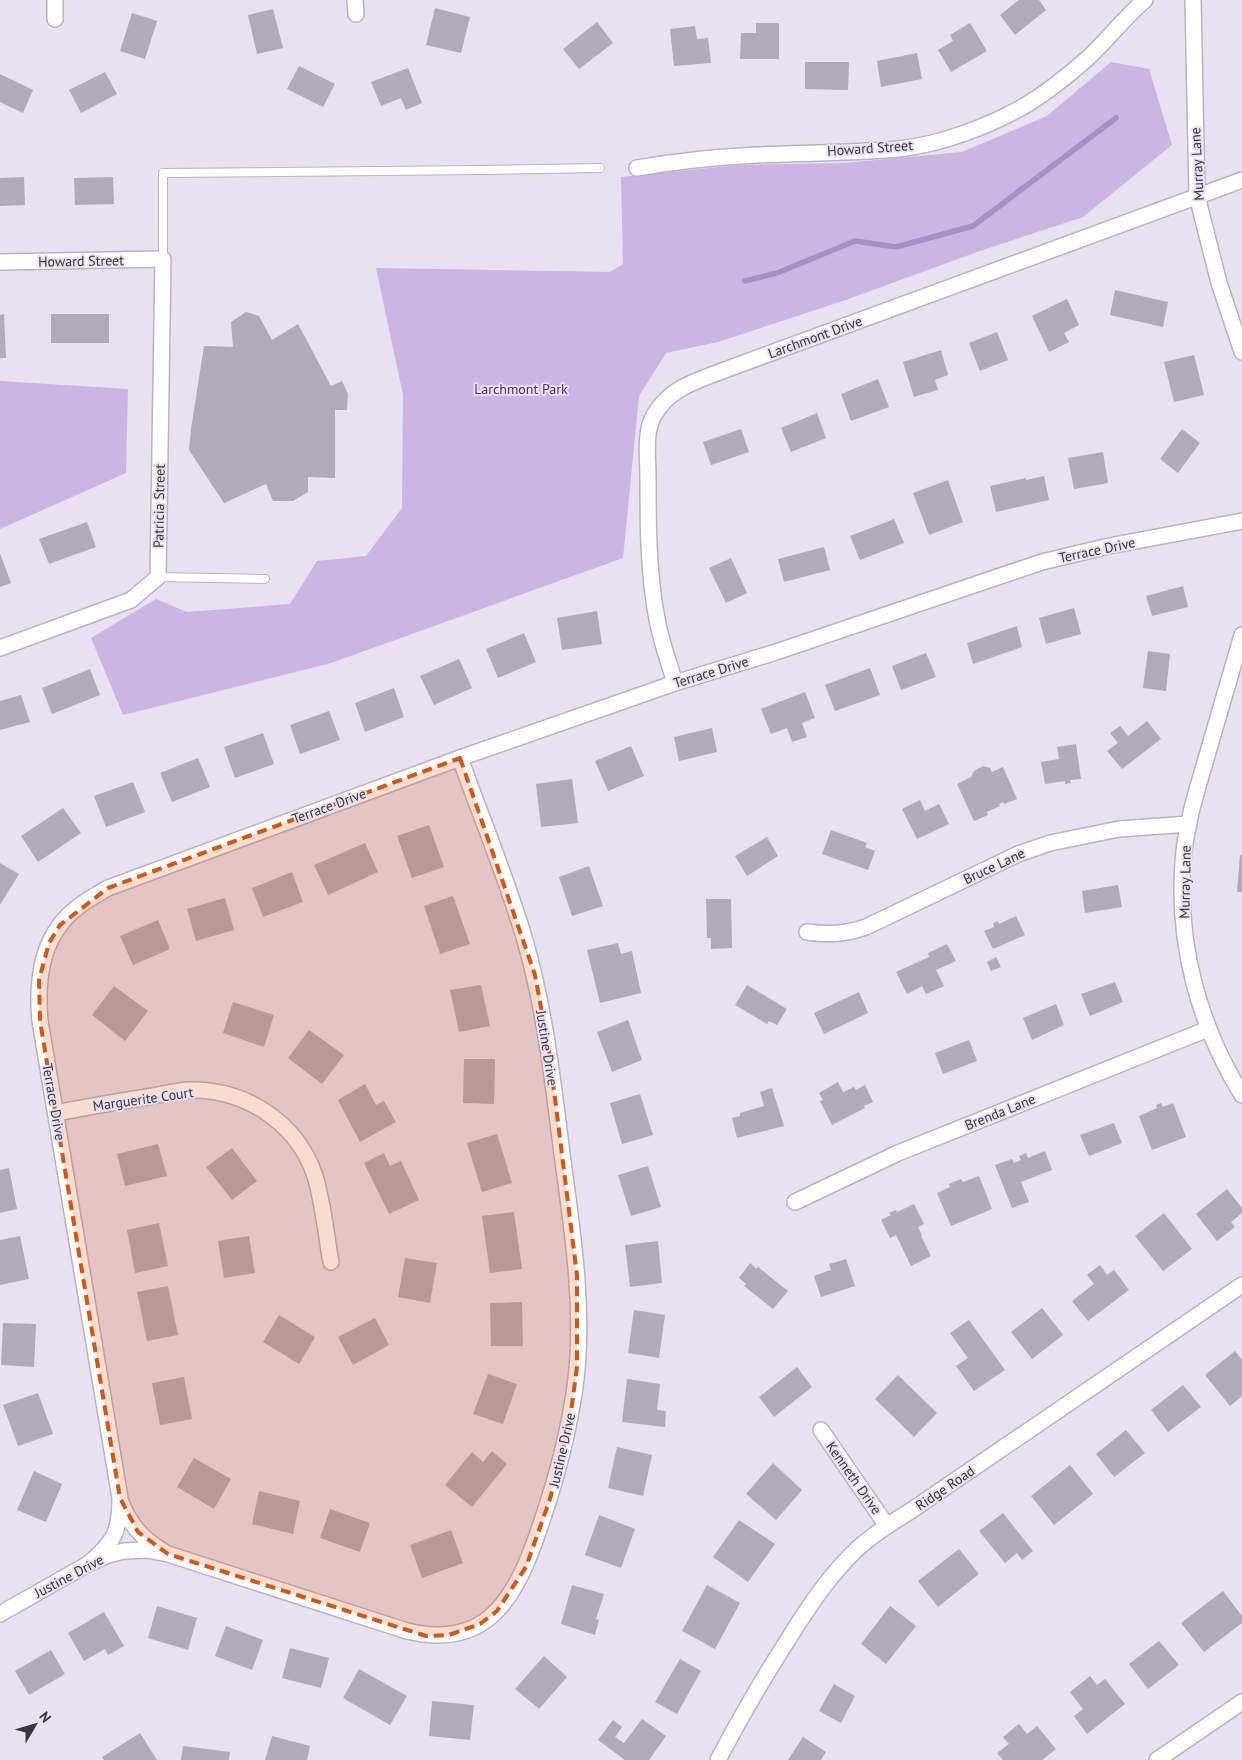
<svg xmlns="http://www.w3.org/2000/svg" width="1242" height="1760" viewBox="0 0 1242 1760" font-family="'PT Sans',sans-serif">
  <rect width="100%" height="100%" fill="#e8e1f1"/>
  <g fill="#ccb4e3">
    <polygon points="1111,62 1149,69 1172,145 1083,217 977,252 843,301 718,342 666,353 639,396 623,558 331,663 123,715 91,638 156,599 187,612 290,604 317,561 366,556 402,508 403,395 376,268 610,272 623,264 621,177 739,165 844,163 962,152 1047,116"/>
    <polygon points="0,381 128,389 126,473 0,529"/>
  </g>
  <g fill="none" stroke-linecap="round" stroke-linejoin="round">
    <polyline stroke="#ab8dc7" stroke-width="5.5" points="745,281 777,273 855,241 896,247 973,226 1116,118"/>
  </g>
  <g fill="#b1aab9">
    <polygon points="1019,0 1039,0 1046,10 1015,35 1000,15"/>
    <polygon points="435,8 470,17 461,53 426,45"/>
    <polygon points="273,9 283,48 257,54 248,15"/>
    <polygon points="132,13 157,21 145,59 120,51"/>
    <polygon points="597,22 613,43 579,69 563,49"/>
    <polygon points="756,23 779,23 779,59 740,59 741,33 756,33"/>
    <polygon points="970,23 987,51 951,72 938,50 953,41 950,35"/>
    <polygon points="695,26 697,39 708,38 711,63 674,66 670,29"/>
    <polygon points="917,53 922,79 881,87 877,61"/>
    <polygon points="805,62 849,62 848,90 805,89"/>
    <polygon points="299,66 335,84 323,107 287,89"/>
    <polygon points="408,68 422,103 406,110 401,98 381,106 371,82"/>
    <polygon points="105,72 117,94 81,113 69,90"/>
    <polygon points="0,74 33,90 23,113 0,102"/>
    <polygon points="24,177 25,205 0,206 0,178"/>
    <polygon points="113,177 114,204 75,205 74,178"/>
    <polygon points="1115,290 1168,302 1163,327 1110,315"/>
    <polygon points="1067,299 1079,325 1064,333 1069,342 1049,352 1032,316"/>
    <polygon points="246,312 259,316 272,340 298,324 331,386 342,381 348,394 347,410 335,410 335,478 308,477 308,492 293,501 273,501 266,484 224,503 189,450 191,429 204,346 233,347 231,322"/>
    <polygon points="4,314 6,358 0,358 0,315"/>
    <rect x="51" y="314" width="58" height="29"/>
    <polygon points="997,332 1008,360 980,371 969,343"/>
    <polygon points="941,350 948,375 935,380 938,390 914,397 903,362"/>
    <polygon points="1194,355 1204,395 1174,402 1164,362"/>
    <polygon points="878,379 889,407 851,421 841,394"/>
    <polygon points="817,413 826,438 791,452 781,428"/>
    <polygon points="741,429 749,452 711,465 703,442"/>
    <polygon points="1182,429 1200,443 1178,473 1160,459"/>
    <polygon points="1103,452 1108,483 1074,489 1068,458"/>
    <polygon points="1044,476 1049,500 996,512 990,486 1026,478 1026,480"/>
    <polygon points="948,480 963,522 929,535 913,493"/>
    <polygon points="894,519 904,543 860,560 850,536"/>
    <polygon points="87,522 96,547 49,564 39,539"/>
    <polygon points="824,547 830,570 784,582 778,559"/>
    <polygon points="0,553 11,583 0,587"/>
    <polygon points="731,558 747,593 726,603 709,568"/>
    <polygon points="1183,586 1188,607 1152,616 1146,596"/>
    <polygon points="1074,608 1081,634 1046,644 1039,618"/>
    <polygon points="597,611 602,644 562,650 557,618"/>
    <polygon points="1017,626 1022,647 973,664 967,643"/>
    <polygon points="524,633 536,662 498,678 486,649"/>
    <polygon points="1148,651 1170,654 1166,691 1143,688"/>
    <polygon points="926,653 936,677 901,690 892,666"/>
    <polygon points="459,659 472,688 434,705 420,676"/>
    <polygon points="870,668 880,695 835,711 825,685"/>
    <polygon points="90,669 100,695 52,714 42,688"/>
    <polygon points="394,688 404,717 365,732 355,703"/>
    <polygon points="805,692 815,718 802,723 807,737 792,742 787,728 771,734 761,709"/>
    <polygon points="21,695 30,722 0,730 0,701"/>
    <polygon points="329,711 340,740 300,754 290,725"/>
    <polygon points="1147,721 1161,739 1122,769 1107,751 1118,743 1110,733 1120,726 1128,736"/>
    <polygon points="712,728 717,752 679,761 674,737"/>
    <polygon points="263,733 274,764 235,778 224,747"/>
    <polygon points="1076,744 1081,779 1070,780 1071,783 1065,784 1065,781 1045,784 1041,762 1059,759 1057,747"/>
    <polygon points="631,746 644,776 608,791 595,761"/>
    <polygon points="198,758 210,787 172,802 160,773"/>
    <polygon points="983,766 990,768 992,772 1003,767 1017,799 1004,804 1003,802 999,804 1000,806 987,812 988,815 974,821 957,784 971,777 974,771"/>
    <polygon points="572,779 578,823 541,827 536,784"/>
    <polygon points="133,782 145,812 106,827 94,796"/>
    <polygon points="920,800 925,811 939,804 949,824 917,839 902,809"/>
    <polygon points="63,808 81,833 38,862 21,836"/>
    <polygon points="429,825 444,867 412,878 397,836"/>
    <polygon points="831,830 867,843 865,847 875,851 868,870 822,854"/>
    <polygon points="767,837 778,856 747,876 735,856"/>
    <polygon points="365,843 378,872 328,895 314,865"/>
    <polygon points="1240,855 1242,855 1242,892 1237,892"/>
    <polygon points="0,863 19,874 0,905"/>
    <polygon points="589,866 603,906 572,916 559,877"/>
    <polygon points="292,872 303,902 263,917 252,888"/>
    <polygon points="1118,885 1122,907 1085,913 1082,891"/>
    <polygon points="453,896 470,944 440,954 424,906"/>
    <polygon points="225,898 234,930 196,941 187,909"/>
    <polygon points="706,899 731,899 732,948 711,949 711,938 707,938"/>
    <polygon points="1016,916 1025,935 993,949 984,931 994,927 993,923 998,921 999,924"/>
    <polygon points="158,920 170,949 133,965 120,936"/>
    <polygon points="618,943 621,954 632,951 641,993 600,1003 587,950"/>
    <polygon points="947,944 956,961 936,970 944,986 926,994 922,986 907,994 896,972 929,957 928,953"/>
    <polygon points="996,957 1001,967 991,971 987,962"/>
    <polygon points="1115,982 1123,1002 1090,1016 1081,994"/>
    <polygon points="481,985 490,1026 459,1032 450,990"/>
    <polygon points="747,985 787,1009 777,1025 769,1021 767,1024 735,1005"/>
    <polygon points="114,986 148,1011 125,1041 92,1015"/>
    <polygon points="859,992 868,1013 824,1034 814,1013"/>
    <polygon points="233,1002 274,1015 264,1047 223,1033"/>
    <polygon points="1056,1004 1064,1025 1032,1040 1023,1018"/>
    <polygon points="628,1020 642,1060 612,1072 597,1032"/>
    <polygon points="309,1030 344,1055 322,1084 288,1058"/>
    <polygon points="969,1040 977,1061 943,1074 935,1053"/>
    <polygon points="464,1059 495,1059 494,1104 463,1103"/>
    <polygon points="838,1082 843,1092 854,1087 856,1090 865,1085 873,1102 864,1106 865,1108 832,1125 820,1101 823,1100 819,1093"/>
    <polygon points="365,1084 376,1105 384,1101 396,1122 360,1142 338,1100"/>
    <polygon points="772,1088 784,1126 737,1138 732,1118 740,1116 740,1113 764,1106 760,1092"/>
    <polygon points="640,1094 653,1135 622,1144 610,1103"/>
    <polygon points="1161,1103 1163,1107 1173,1103 1186,1137 1152,1150 1139,1116 1157,1108 1156,1105"/>
    <polygon points="1114,1123 1122,1143 1089,1156 1080,1135"/>
    <polygon points="497,1134 512,1183 482,1192 467,1143"/>
    <polygon points="158,1144 167,1176 125,1186 117,1154"/>
    <polygon points="232,1148 257,1181 232,1200 206,1167"/>
    <polygon points="1045,1151 1052,1170 1021,1182 1029,1202 1012,1208 995,1165 1012,1159 1014,1163 1021,1160 1019,1156 1026,1153 1028,1158"/>
    <polygon points="384,1153 390,1166 401,1161 419,1200 389,1214 364,1163"/>
    <polygon points="648,1166 661,1207 631,1216 618,1175"/>
    <polygon points="9,1168 17,1209 0,1213 0,1170"/>
    <polygon points="979,1176 992,1209 951,1226 937,1193 950,1187 949,1184 961,1179 963,1182"/>
    <polygon points="1227,1189 1242,1208 1242,1213 1231,1222 1235,1227 1217,1241 1196,1214"/>
    <polygon points="914,1204 924,1224 918,1227 922,1235 921,1236 931,1256 911,1266 896,1235 890,1238 881,1220 891,1215 889,1213 896,1210 897,1212"/>
    <polygon points="514,1212 522,1269 490,1273 482,1216"/>
    <polygon points="1164,1213 1192,1249 1163,1271 1135,1236"/>
    <polygon points="159,1223 168,1266 135,1273 127,1230"/>
    <polygon points="20,1236 29,1279 0,1285 0,1240"/>
    <polygon points="249,1236 255,1273 224,1278 218,1241"/>
    <polygon points="658,1241 662,1283 630,1287 625,1245"/>
    <polygon points="405,1258 437,1263 430,1303 398,1297"/>
    <polygon points="846,1259 855,1286 821,1297 814,1276 831,1270 829,1264"/>
    <polygon points="750,1263 757,1269 758,1267 788,1291 773,1309 744,1286 746,1284 739,1278"/>
    <polygon points="1100,1265 1107,1275 1114,1270 1129,1290 1088,1321 1072,1301 1094,1284 1087,1275"/>
    <polygon points="168,1286 178,1335 147,1341 137,1292"/>
    <polygon points="522,1302 523,1346 491,1346 490,1303"/>
    <polygon points="1042,1308 1063,1335 1032,1359 1011,1332"/>
    <polygon points="634,1310 665,1315 659,1358 628,1353"/>
    <polygon points="279,1315 315,1337 299,1364 263,1342"/>
    <polygon points="375,1318 389,1345 353,1365 338,1337"/>
    <polygon points="969,1320 1005,1370 974,1391 956,1366 968,1358 950,1333"/>
    <polygon points="3,1323 36,1324 34,1367 1,1365"/>
    <polygon points="1235,1351 1242,1360 1242,1396 1230,1406 1205,1375"/>
    <polygon points="797,1367 812,1387 774,1417 759,1397"/>
    <polygon points="488,1374 517,1384 503,1424 473,1414"/>
    <polygon points="898,1375 937,1413 914,1437 875,1399"/>
    <polygon points="184,1377 192,1419 160,1425 152,1383"/>
    <polygon points="627,1379 660,1384 657,1410 666,1411 665,1427 622,1422"/>
    <polygon points="1183,1385 1201,1407 1168,1432 1151,1410"/>
    <polygon points="38,1393 53,1434 18,1446 3,1405"/>
    <polygon points="1126,1430 1145,1453 1114,1477 1096,1454"/>
    <polygon points="617,1447 652,1455 643,1496 608,1488"/>
    <polygon points="492,1451 507,1464 472,1507 445,1485 472,1452 483,1462"/>
    <polygon points="194,1458 231,1479 214,1509 177,1487"/>
    <polygon points="773,1463 802,1490 776,1520 746,1494"/>
    <polygon points="1070,1465 1093,1494 1054,1525 1031,1496"/>
    <polygon points="34,1471 62,1484 46,1522 17,1510"/>
    <polygon points="259,1491 300,1501 293,1534 252,1524"/>
    <polygon points="330,1509 370,1523 360,1552 320,1538"/>
    <polygon points="1003,1513 1033,1551 1022,1560 1017,1553 1005,1563 979,1531"/>
    <polygon points="599,1515 635,1529 621,1568 585,1555"/>
    <polygon points="739,1520 775,1544 748,1582 713,1557"/>
    <polygon points="451,1530 463,1563 422,1578 410,1545"/>
    <polygon points="959,1549 979,1574 938,1607 918,1581"/>
    <polygon points="572,1585 604,1594 596,1619 599,1620 595,1635 561,1624"/>
    <polygon points="707,1585 740,1603 715,1649 682,1631"/>
    <polygon points="1223,1591 1242,1616 1242,1623 1204,1652 1181,1623"/>
    <polygon points="157,1606 197,1618 188,1650 148,1638"/>
    <polygon points="890,1606 916,1626 886,1664 861,1644"/>
    <polygon points="104,1612 124,1646 108,1655 105,1649 84,1661 68,1633"/>
    <polygon points="226,1626 263,1640 252,1670 215,1656"/>
    <polygon points="1159,1641 1179,1665 1148,1689 1129,1664"/>
    <polygon points="290,1648 329,1658 321,1688 282,1678"/>
    <polygon points="51,1650 65,1674 29,1695 15,1671"/>
    <polygon points="544,1656 567,1677 539,1709 515,1689"/>
    <polygon points="680,1659 701,1671 677,1714 655,1702"/>
    <polygon points="359,1669 407,1696 390,1725 343,1698"/>
    <polygon points="1090,1676 1097,1685 1105,1679 1125,1704 1087,1734 1074,1716 1083,1709 1070,1692"/>
    <polygon points="834,1684 855,1696 841,1723 819,1711"/>
    <polygon points="432,1701 474,1705 470,1740 429,1736"/>
    <polygon points="642,1719 666,1736 649,1760 625,1760 598,1740 613,1720 622,1727 615,1737 624,1743"/>
    <polygon points="1019,1724 1027,1734 1037,1726 1056,1749 1042,1760 1003,1760 997,1753 1009,1744 1003,1737"/>
    <polygon points="140,1733 157,1760 104,1760 102,1757"/>
    <polygon points="272,1736 310,1746 307,1760 265,1760"/>
    <polygon points="803,1737 826,1752 821,1760 788,1760"/>
    <polygon points="183,1746 230,1752 229,1760 181,1760"/>
  </g>
  <g fill="none" stroke-linecap="round" stroke-linejoin="round">
    <g stroke="#bab2c2" stroke-width="10">
      <g id="service">
        <polyline points="163,259 163,173 482,170 600,168"/>
        <polyline points="158,577 265,579"/>
      </g>
    </g>
    <g stroke="#bab2c2" stroke-width="18">
      <g id="minor">
        <polyline points="55,0 55,19"/>
        <polyline points="355,0 356,14"/>
        <polyline points="1193,0 1197,196 1219,283 1242,352"/>
        <path d="M 637,168 C 677,161 717,157 757,155 C 804,153 851,153 898,149 C 939,145 990,126 1026,105 C 1049,91 1070,74 1089,57 C 1109,38 1125,17 1145,0"/>
        <polyline points="0,262 163,259 158,577 131,600 0,648"/>
        <path d="M 1242,635 C 1230,676 1218,718 1206,759 C 1196,793 1185,828 1183,863 C 1177,945 1199,1025 1242,1095"/>
        <path d="M 675,683 C 669,663 662,644 658,624 C 648,576 648,525 648,476 C 648,457 644,433 654,415 C 670,388 694,382 722,371 L 1242,180"/>
        <path d="M 807,932 C 829,935 846,934 866,927 L 1018,854 L 1050,843 L 1119,829 L 1189,824"/>
        <path d="M 56,1113 C 86,1107 116,1102 147,1097 C 160,1095 174,1091 188,1090 C 244,1088 297,1122 315,1176 C 323,1202 326,1235 331,1262"/>
        <polyline points="795,1202 898,1153 1208,1029"/>
        <polyline points="821,1430 887,1526"/>
        <path d="M 121,1502 C 129,1523 143,1540 163,1551"/>
        <path d="M 88,1564 C 114,1542 120,1532 120,1498 L 40,1021 C 37,988 39,952 60,925 C 71,909 92,897 108,888 L 460,758 L 675,683 L 776,652 L 1042,562 L 1109,546 L 1242,521"/>
        <path d="M 0,1614 L 88,1564 L 108,1555 L 124,1551 L 147,1550 L 168,1554 L 407,1631 C 482,1649 512,1605 535,1541 C 554,1488 569,1436 576,1379 C 585,1299 570,1218 560,1138 C 552,1073 544,1008 526,944 C 508,881 482,820 460,758"/>
        <path d="M 718,1760 C 740,1718 764,1677 789,1638 C 809,1606 829,1576 856,1550 C 872,1535 891,1523 909,1512 L 1242,1285"/>
        <polyline points="1157,1760 1242,1702"/>
      </g>
    </g>
    <use href="#service" stroke="#fff" stroke-width="8"/>
    <use href="#minor" stroke="#fff" stroke-width="15"/>
  </g>
  <path fill="#d65511" fill-opacity="0.2" stroke="#d65511" stroke-width="4" stroke-dasharray="10 6" stroke-linejoin="round" d="M 460,758 L 535,975 L 549,1050 L 577,1275 L 577,1367 L 569,1427 L 550,1499 L 526,1567 L 497,1611 L 480,1624 L 449,1635 L 426,1636 L 168,1554 L 138,1532 L 120,1498 L 40,1021 L 39,980 L 49,943 L 60,925 L 108,888 Z"/>
  <g text-anchor="middle" stroke-width="4" stroke-linejoin="round" paint-order="stroke">
    <g font-size="14" fill="#38353b" stroke="#e8e1f1">
      <text transform="translate(870 148) rotate(-4)" y="5">Howard Street</text>
      <text transform="translate(1197 164) rotate(-93)" y="5">Murray Lane</text>
      <text transform="translate(81 261) rotate(-1)" y="5">Howard Street</text>
      <text transform="translate(815 337) rotate(-20)" y="5">Larchmont Drive</text>
      <text transform="translate(159 506) rotate(-89)" y="5">Patricia Street</text>
      <text transform="translate(1097 550) rotate(-12)" y="5">Terrace Drive</text>
      <text transform="translate(711 672) rotate(-17)" y="5">Terrace Drive</text>
      <text transform="translate(329 806) rotate(-20)" y="5">Terrace Drive</text>
      <text transform="translate(994 866) rotate(-25)" y="5">Bruce Lane</text>
      <text transform="translate(1185 882) rotate(-89)" y="5">Murray Lane</text>
      <text transform="translate(547 1048) rotate(81)" y="5">Justine Drive</text>
      <text transform="translate(143 1099) rotate(-8)" y="5">Marguerite Court</text>
      <text transform="translate(54 1102) rotate(80)" y="5">Terrace Drive</text>
      <text transform="translate(1000 1112) rotate(-22)" y="5">Brenda Lane</text>
      <text transform="translate(562 1450) rotate(-77)" y="5">Justine Drive</text>
      <text transform="translate(854 1478) rotate(55)" y="5">Kenneth Drive</text>
      <text transform="translate(945 1488) rotate(-34)" y="5">Ridge Road</text>
      <text transform="translate(69 1576) rotate(-28)" y="5">Justine Drive</text>
    </g>
    <g font-size="14" fill="#542c73" stroke="#e8e1f1">
      <text x="521" y="394">Larchmont Park</text>
    </g>
  </g>
  <g transform="translate(35 1725) rotate(52)" stroke="#e8e1f1" stroke-width="4" paint-order="stroke">
  <path d="M0-4L9 19L0 12L-9 19Z" fill="#38353b"/>
  <text y="-8" font-size="14" font-weight="bold" text-anchor="middle" fill="#38353b">N</text>
  </g>
</svg>
